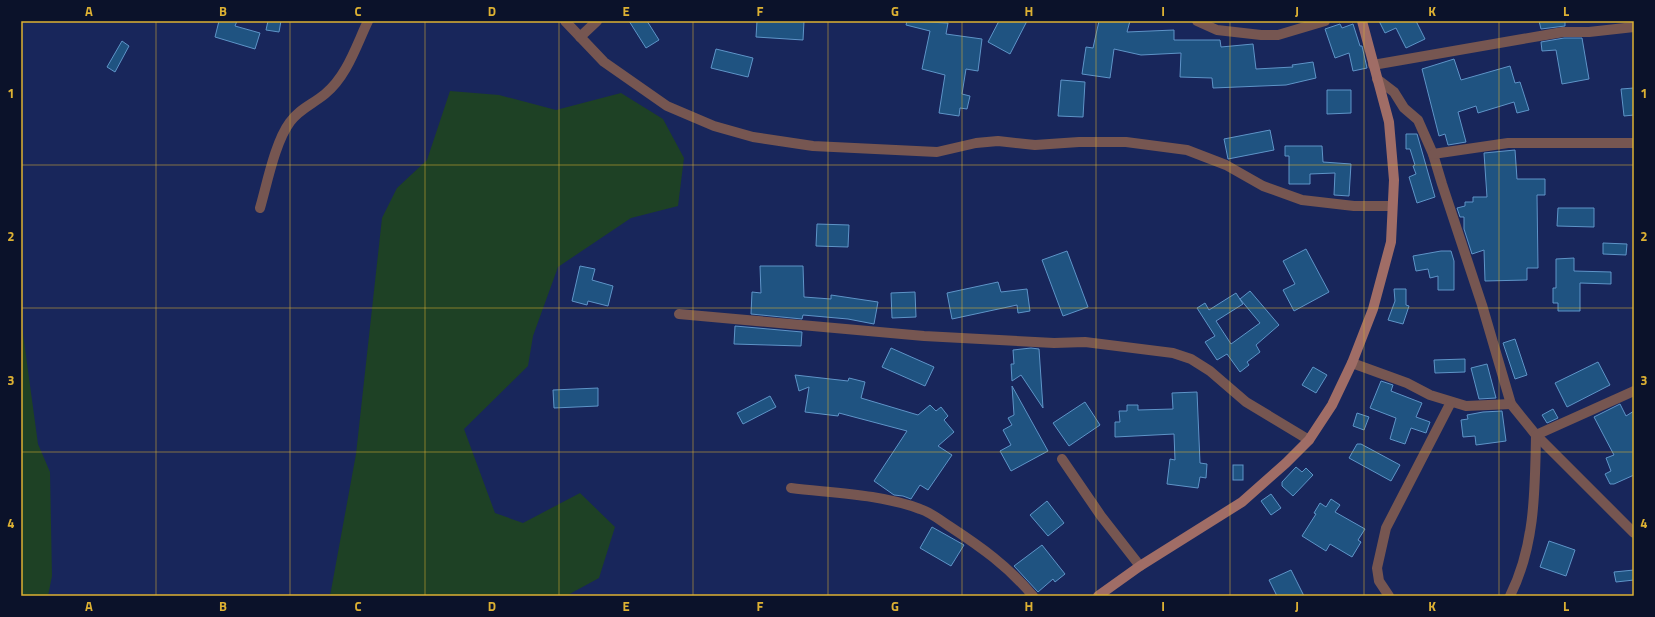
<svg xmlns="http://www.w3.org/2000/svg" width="1655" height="617" viewBox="0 0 1655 617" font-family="'Titillium Web',sans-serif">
  <rect width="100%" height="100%" fill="#18265b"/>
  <g fill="#1e4125">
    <polygon points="450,91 499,95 556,110 621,93 663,119 684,158 678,206 631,218 558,267 533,336 528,366 464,429 495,513 523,523 580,493 615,527 599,578 566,596 330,596 356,454 382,218 397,188 427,160"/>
    <polygon points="21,319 38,444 50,472 52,576 48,596 21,596"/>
  </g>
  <g fill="#1f5381" stroke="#5e94c8">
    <polygon points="219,21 237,21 235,26 260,33 255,49 215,37"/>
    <polygon points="268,21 281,21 279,32 266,30"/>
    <polygon points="629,21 647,21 659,40 646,48"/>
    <polygon points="757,21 804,21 803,40 756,37"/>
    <polygon points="907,21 948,23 946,34 982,39 978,71 966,69 962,94 970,96 967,109 960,108 959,116 939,113 945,75 922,69 930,31 906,25"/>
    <polygon points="999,21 1027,21 1010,54 988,42"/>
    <polygon points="1099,21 1130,21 1127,32 1174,30 1174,40 1220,40 1221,47 1253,44 1256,69 1293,67 1292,65 1313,62 1316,78 1286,85 1213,88 1212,78 1180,77 1181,53 1141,55 1114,49 1110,78 1082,74 1086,47 1093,48"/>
    <polygon points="1379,21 1416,21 1425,39 1406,48 1396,28 1385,33"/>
    <polygon points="1539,21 1565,21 1565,26 1541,29"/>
    <polygon points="1340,24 1342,28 1353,24 1360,46 1362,46 1367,68 1353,71 1349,53 1335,58 1325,29"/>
    <polygon points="1564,38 1582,38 1589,79 1562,84 1556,50 1542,51 1541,42"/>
    <polygon points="122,41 129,46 115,72 107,67"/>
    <polygon points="716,49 753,58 748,77 711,68"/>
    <polygon points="1454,59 1461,80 1510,66 1515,83 1520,82 1529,110 1517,113 1514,102 1478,113 1476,106 1458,112 1466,142 1448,145 1445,134 1439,136 1422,69"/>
    <polygon points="1061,80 1085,82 1083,117 1058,116"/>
    <polygon points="1634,88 1634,115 1624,116 1621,89"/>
    <polygon points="1327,90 1351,90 1351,113 1327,114"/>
    <polygon points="1270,130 1274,150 1228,159 1224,139"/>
    <polygon points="1406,134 1417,134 1435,197 1417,203 1409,177 1416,174 1413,166 1415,165 1410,149 1406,149"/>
    <polygon points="1285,146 1322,146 1323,162 1351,164 1349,196 1334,195 1335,173 1310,174 1310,184 1289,184 1289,156 1285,156"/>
    <polygon points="1515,150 1517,179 1545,179 1545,195 1537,195 1538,268 1527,268 1527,280 1485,281 1484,250 1472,254 1464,229 1464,217 1460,217 1457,208 1465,206 1465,202 1473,202 1473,197 1487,197 1484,153"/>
    <polygon points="1558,208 1594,208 1594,227 1557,226"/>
    <polygon points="817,224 849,225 848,247 816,246"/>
    <polygon points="1603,243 1627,244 1626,255 1603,254"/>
    <polygon points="1306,249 1329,292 1294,311 1283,290 1295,284 1283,261"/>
    <polygon points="1067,251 1088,307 1063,316 1042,260"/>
    <polygon points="1441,251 1451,251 1454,261 1454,290 1438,290 1438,276 1430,278 1428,269 1416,271 1413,256"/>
    <polygon points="1574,258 1574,271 1611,272 1611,284 1580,283 1580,311 1558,311 1558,303 1553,303 1553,288 1556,288 1556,259"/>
    <polygon points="580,266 595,269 592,280 613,286 608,306 588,301 587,305 572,301"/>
    <polygon points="760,266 803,266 804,297 831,299 831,295 878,302 874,324 848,319 803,315 802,319 751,314 752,292 761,293"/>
    <polygon points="998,282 1001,292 1027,289 1030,311 1018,313 1017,305 952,319 947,293"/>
    <polygon points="1394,289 1406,289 1406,305 1409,306 1403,324 1388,320 1395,301"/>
    <polygon points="1250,291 1279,325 1256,345 1260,352 1247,362 1249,365 1240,372 1227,354 1217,360 1205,342 1215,336 1197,308 1205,303 1209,310 1236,293 1243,304 1216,321 1231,344 1260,323 1240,299"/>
    <polygon points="915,292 916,317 892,318 891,293"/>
    <polygon points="735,326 802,332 801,346 734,344"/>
    <polygon points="1515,339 1527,375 1515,379 1503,343"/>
    <polygon points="891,348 934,367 925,386 882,367"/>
    <polygon points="1031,348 1039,349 1043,408 1021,375 1012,381 1011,364 1014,364 1013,350"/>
    <polygon points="1465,359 1465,372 1435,373 1434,360"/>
    <polygon points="1598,362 1610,385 1567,407 1555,383"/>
    <polygon points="1487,364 1496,398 1479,399 1471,368"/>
    <polygon points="1313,367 1327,375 1316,393 1302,385"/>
    <polygon points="795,375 848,381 849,378 865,382 861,398 918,415 930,405 936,411 941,407 948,416 944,420 954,432 938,446 952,455 928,490 920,485 911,499 903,496 894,495 874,481 907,431 839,413 838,416 805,412 809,387 799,391"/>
    <polygon points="1381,381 1393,385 1391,391 1422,403 1416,417 1430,422 1426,433 1411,428 1405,444 1390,439 1396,418 1370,408"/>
    <polygon points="1012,386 1048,451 1011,471 1000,451 1011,445 1003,430 1012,425 1008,418 1014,415"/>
    <polygon points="598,388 598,406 554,408 553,390"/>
    <polygon points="1197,392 1200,463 1207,464 1206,478 1200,477 1198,488 1167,484 1170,459 1175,460 1174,434 1115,437 1115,422 1120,422 1119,411 1127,411 1127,405 1138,405 1138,410 1173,409 1172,393"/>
    <polygon points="770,396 776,407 743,424 737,413"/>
    <polygon points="1085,402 1100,425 1069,446 1053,423"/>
    <polygon points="1620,404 1626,416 1634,411 1634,475 1614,484 1610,484 1605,474 1611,471 1606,458 1614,455 1594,417"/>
    <polygon points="1553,409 1558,418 1547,423 1542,415"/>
    <polygon points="1502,411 1506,441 1476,445 1475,436 1463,437 1461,420 1468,419 1467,415 1483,412"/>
    <polygon points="1357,413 1369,417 1364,430 1353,426"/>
    <polygon points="1357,444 1361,444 1400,465 1391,481 1349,458"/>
    <rect x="1233" y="465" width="10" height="15"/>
    <polygon points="1296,467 1302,472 1306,468 1313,475 1293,496 1282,486 1282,482"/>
    <polygon points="1271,494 1281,508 1271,515 1261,501"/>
    <polygon points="1331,499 1340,505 1335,512 1365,529 1358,540 1361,542 1352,557 1330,544 1326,551 1302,536 1316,514 1314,513 1320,503 1326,507"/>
    <polygon points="1047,501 1064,523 1048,536 1030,515"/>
    <polygon points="932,527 964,545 951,566 920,548"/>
    <polygon points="1549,541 1575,550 1566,576 1540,567"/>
    <polygon points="1042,545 1065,574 1055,582 1053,579 1038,592 1014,566"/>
    <polygon points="1291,570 1304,596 1277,596 1269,580"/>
    <polygon points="1634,570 1634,580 1616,582 1614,572"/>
  </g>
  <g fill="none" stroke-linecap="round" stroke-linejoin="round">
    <g stroke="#765651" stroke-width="10">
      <polyline points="565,21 604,62 667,106 714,126 753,137 813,146 937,152 976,143 998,141 1035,145 1079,142 1126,142 1187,150 1226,165 1263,186 1302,200 1354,206 1392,206"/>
      <polyline points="1197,21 1217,30 1261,35 1278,35 1325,21"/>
      <polyline points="580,37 597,21"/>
      <polyline points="1373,65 1563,32 1589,32 1634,27"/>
      <polyline points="1377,79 1394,92 1404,108 1418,120 1433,154 1442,184 1482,305 1511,404 1536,435 1634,533"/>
      <polyline points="1433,154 1508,143 1634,143"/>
      <path d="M 260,208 C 267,184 275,142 290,122 C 299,109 313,104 325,94 C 347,76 356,46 368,21"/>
      <polyline points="679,314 924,336 1054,343 1085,342 1173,353 1191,359 1210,371 1246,402 1309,440"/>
      <polyline points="1352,363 1407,383 1430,395 1466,406 1511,404"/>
      <polyline points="1062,459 1101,516 1140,566"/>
      <path d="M 791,488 C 832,493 881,494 920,509 C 930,512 940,520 949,526 C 981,547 1008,566 1033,596"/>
      <polyline points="1389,596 1379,581 1377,568 1386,528 1451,402"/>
      <path d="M 1510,596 C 1535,546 1535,491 1536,435 L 1634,391"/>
    </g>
    <polyline stroke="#a06d66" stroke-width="10" points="1098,596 1140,566 1242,502 1286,463 1309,440 1332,405 1352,363 1373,309 1391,242 1394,180 1389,122 1362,21"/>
  </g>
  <path fill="none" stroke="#ddb133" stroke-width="1" stroke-opacity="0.55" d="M 156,21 L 156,596M 290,21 L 290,596M 425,21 L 425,596M 559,21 L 559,596M 693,21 L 693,596M 828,21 L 828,596M 962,21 L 962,596M 1096,21 L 1096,596M 1230,21 L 1230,596M 1364,21 L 1364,596M 1499,21 L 1499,596M 21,165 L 1634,165M 21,308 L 1634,308M 21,452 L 1634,452"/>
  <rect width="1655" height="617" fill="none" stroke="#0b122a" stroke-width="44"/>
  <rect x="22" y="22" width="1611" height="573" fill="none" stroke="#ddb133" stroke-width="1.5"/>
  <g font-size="13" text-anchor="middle" font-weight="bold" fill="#ddb133">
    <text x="89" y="16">A</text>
    <text x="223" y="16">B</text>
    <text x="358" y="16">C</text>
    <text x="492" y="16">D</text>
    <text x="626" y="16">E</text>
    <text x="760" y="16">F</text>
    <text x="895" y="16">G</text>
    <text x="1029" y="16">H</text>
    <text x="1163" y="16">I</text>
    <text x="1297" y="16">J</text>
    <text x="1432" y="16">K</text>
    <text x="1566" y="16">L</text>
    <text x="11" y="98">1</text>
    <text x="1644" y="98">1</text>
    <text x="11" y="241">2</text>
    <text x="1644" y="241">2</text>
    <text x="11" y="385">3</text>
    <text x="1644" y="385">3</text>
    <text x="11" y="528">4</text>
    <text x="1644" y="528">4</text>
    <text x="89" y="611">A</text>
    <text x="223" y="611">B</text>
    <text x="358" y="611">C</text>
    <text x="492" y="611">D</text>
    <text x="626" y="611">E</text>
    <text x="760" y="611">F</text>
    <text x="895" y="611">G</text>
    <text x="1029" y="611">H</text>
    <text x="1163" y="611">I</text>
    <text x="1297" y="611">J</text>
    <text x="1432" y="611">K</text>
    <text x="1566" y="611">L</text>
  </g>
</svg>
